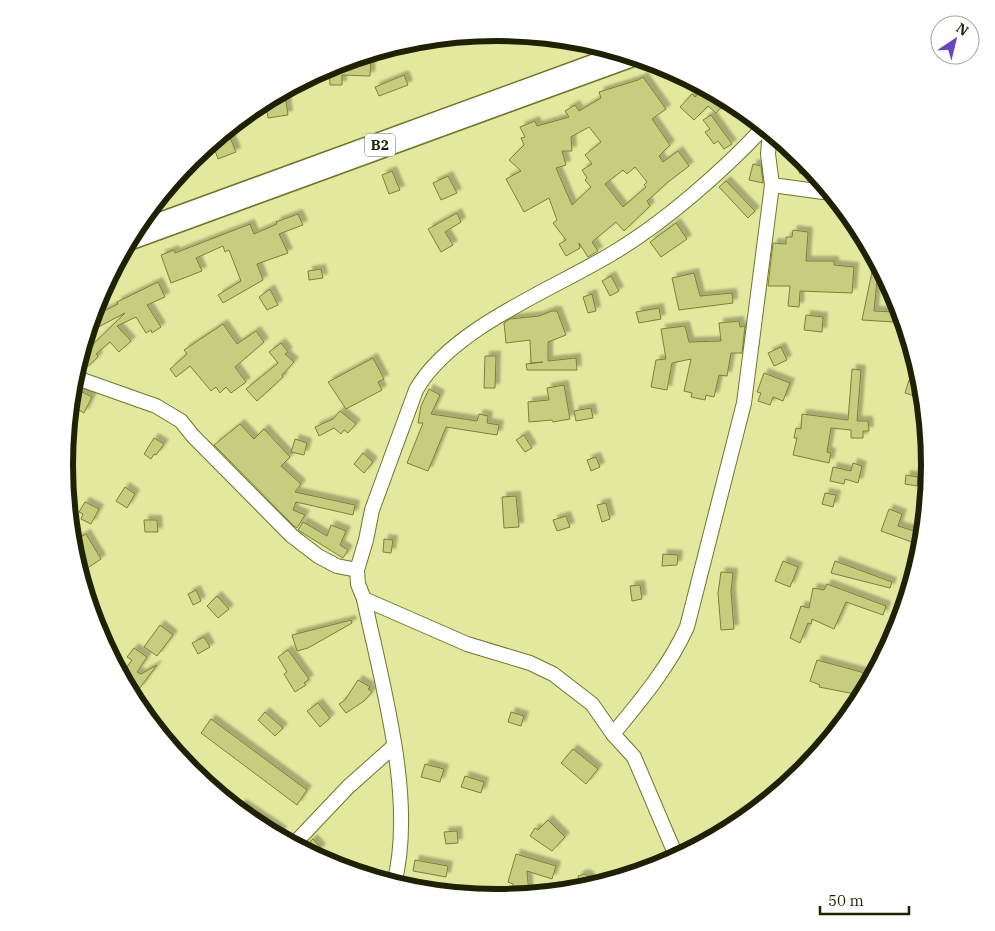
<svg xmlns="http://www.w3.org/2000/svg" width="995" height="931" viewBox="0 0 995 931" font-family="'IBM Plex Serif',serif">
  <defs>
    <filter id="shadow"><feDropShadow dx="4.5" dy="-4.5" stdDeviation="1" flood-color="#0004"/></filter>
  </defs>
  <rect width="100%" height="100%" fill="#e2e89d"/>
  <g fill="#c7cd7e" stroke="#7b8038" fill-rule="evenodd" filter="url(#shadow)">
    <polygon points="371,54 370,76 342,75 342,85 330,85 329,67"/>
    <polygon points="404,75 408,85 379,96 375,87"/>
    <path d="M 643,77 L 666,109 L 652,119 L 670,145 L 659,156 L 663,162 L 678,151 L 689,166 L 668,182 L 647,201 L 650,206 L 624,231 L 616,222 L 592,242 L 598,251 L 588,257 L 579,243 L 580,248 L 566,256 L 559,244 L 566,240 L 553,223 L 557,220 L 549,198 L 524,212 L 506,179 L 521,171 L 509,160 L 524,145 L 521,138 L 525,137 L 520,127 L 535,121 L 537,126 L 569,117 L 565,111 L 575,105 L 579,111 L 601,98 L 599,92 L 638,80 ZM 589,127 L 601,142 L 585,155 L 592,164 L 582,170 L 587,178 L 585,180 L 591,187 L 572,205 L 556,168 L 566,165 L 562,151 L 572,151 L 571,137 ZM 635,167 L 647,182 L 644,185 L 646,187 L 623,207 L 605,184 L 623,170 L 627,174 Z"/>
    <polygon points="705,88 727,101 716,113 708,106 694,120 680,107 692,94 695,97"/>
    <polygon points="286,101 288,115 268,118 266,104"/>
    <polygon points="711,115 732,144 724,149 718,141 714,144 705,132 710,129 703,120"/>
    <polygon points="227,130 236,152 218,159 212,142"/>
    <polygon points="805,161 812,169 800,174 796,165"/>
    <polygon points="753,164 761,166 763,183 749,180"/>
    <polygon points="392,171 400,190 389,194 382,175"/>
    <polygon points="448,176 457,193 441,200 433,183"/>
    <polygon points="726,181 755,211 748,218 719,187"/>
    <polygon points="457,213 461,222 445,232 453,245 441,252 428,229"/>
    <polygon points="298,214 303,225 279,234 288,253 257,264 263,280 223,303 218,295 241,281 229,250 225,252 223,246 196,258 202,271 171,283 161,255 174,250 175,253 250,224 254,234 277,224 276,222"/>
    <polygon points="676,223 687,239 661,257 650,242"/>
    <polygon points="793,230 808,232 806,261 834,261 834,265 854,267 852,293 800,291 799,307 788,306 790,286 768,286 773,243 786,244 786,237 792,237"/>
    <polygon points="873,267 881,269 888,282 877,280 874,311 895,312 894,322 862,320"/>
    <polygon points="321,269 323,278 309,280 308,271"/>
    <polygon points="694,273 700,296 732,293 733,303 679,310 672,278"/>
    <polygon points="611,276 619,291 610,296 602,281"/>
    <polygon points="158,282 165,297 147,305 161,327 152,333 151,330 146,333 136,317 117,326 131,341 119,352 110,342 96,354 98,356 96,359 85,369 82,366 79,369 77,367 80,357 125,313 87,333 92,317 118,304 117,302"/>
    <polygon points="270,289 278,305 267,310 259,297"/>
    <polygon points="592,294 596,311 588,313 583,297"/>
    <polygon points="659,308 661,319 639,323 636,312"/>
    <polygon points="552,311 557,311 566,335 548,342 548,361 576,358 577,370 527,370 526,364 543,362 531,363 530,340 506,343 504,323 510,319 539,316"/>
    <polygon points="806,315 823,317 822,332 804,330"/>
    <polygon points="739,321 740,327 745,326 742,353 731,353 727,376 719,375 714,397 706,395 705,400 691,397 692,393 684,391 691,359 672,363 667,390 651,387 656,360 666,359 661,329 685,326 689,342 721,341 719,323"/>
    <polygon points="223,324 237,344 256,331 264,342 235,367 246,382 231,393 226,387 220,393 216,387 211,391 190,366 176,377 170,369 187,354 184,350"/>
    <polygon points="281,343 288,352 285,354 294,362 282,375 283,377 257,401 246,389 278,363 269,352"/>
    <polygon points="781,347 787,360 774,366 768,353"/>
    <polygon points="485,356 496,356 495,388 484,388"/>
    <polygon points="373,358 384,379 378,382 382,390 346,409 328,382"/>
    <polygon points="852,369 861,370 857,421 868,421 869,431 863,431 863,438 851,438 851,430 831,428 827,452 831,453 829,463 793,455 797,438 794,438 796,428 801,429 802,414 848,420"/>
    <polygon points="764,373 790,383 783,401 773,397 770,405 758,401 761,393 757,392"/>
    <polygon points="909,380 923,384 924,399 905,393"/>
    <polygon points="564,385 570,419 553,422 552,420 529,422 528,402 549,400 547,388"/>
    <polygon points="429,389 440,395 431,414 477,421 479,414 488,416 487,423 499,425 497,435 446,427 428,471 407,463 423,423 418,423 421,406"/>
    <polygon points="78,390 92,397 84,413 70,405"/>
    <polygon points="591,408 593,418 576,421 574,411"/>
    <polygon points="340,411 356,424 348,433 344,430 341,434 334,428 319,436 315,427 333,419"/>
    <polygon points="240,424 254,439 264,429 290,457 281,466 301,484 295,492 355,505 353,515 296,502 293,510 305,515 297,528 294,526 214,445"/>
    <polygon points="524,435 532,448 525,452 516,440"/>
    <polygon points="154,438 164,444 156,455 154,454 151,459 144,454"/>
    <polygon points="295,439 307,443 304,455 291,452"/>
    <polygon points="363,453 373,462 364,473 354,464"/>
    <polygon points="596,457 600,467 591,471 587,460"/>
    <polygon points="853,463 862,466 858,483 845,479 844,484 830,481 833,467 851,471"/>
    <polygon points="906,475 918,477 917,486 905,484"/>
    <polygon points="125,487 135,494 127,508 116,501"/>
    <polygon points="825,493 836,495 833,507 822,504"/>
    <polygon points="516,496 519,527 504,528 502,497"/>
    <polygon points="85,502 99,509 91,524 81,519 83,514 79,512"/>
    <polygon points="606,503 610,519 602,522 597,505"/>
    <polygon points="889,509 902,514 898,526 924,534 923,546 881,531"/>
    <polygon points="566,516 570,527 557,531 553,520"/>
    <polygon points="144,520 157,520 158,532 145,532"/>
    <polygon points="303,522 327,536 331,525 346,531 340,545 348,550 343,558 298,530"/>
    <polygon points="86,534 101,559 80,573 72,542"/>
    <polygon points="384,539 393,540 391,553 383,552"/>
    <polygon points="663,554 678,555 677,565 662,566"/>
    <polygon points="783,561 798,567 790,587 775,581"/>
    <polygon points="835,561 892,582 890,588 831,573"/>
    <polygon points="721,572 733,573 731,591 734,629 721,630 718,593"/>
    <polygon points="827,584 886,606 883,615 846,602 834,629 812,619 811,624 808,623 800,643 790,638 801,606 809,608 813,588 824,590"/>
    <polygon points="640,585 642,599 632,601 630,586"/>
    <polygon points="196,590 201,601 193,605 188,594"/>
    <polygon points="217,596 229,609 218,618 207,606"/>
    <polygon points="351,620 352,623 308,648 297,651 292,635"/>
    <polygon points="160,625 173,635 157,656 144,647"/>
    <polygon points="204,637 210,647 198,654 192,643"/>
    <polygon points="134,648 147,657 137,672 141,674 157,665 139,689 134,685 130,691 121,675 132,660 127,657"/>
    <polygon points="288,650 309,679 304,683 306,685 295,692 284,674 287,672 278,657"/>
    <polygon points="817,660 865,673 860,695 819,687 820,685 810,681"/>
    <polygon points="358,680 370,687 368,689 372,692 364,701 346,713 339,704 345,700"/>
    <polygon points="318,703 330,718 320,727 307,711"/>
    <polygon points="265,712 283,728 275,736 258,720"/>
    <polygon points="511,712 524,716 521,726 508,722"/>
    <polygon points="211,719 307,790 297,805 201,733"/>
    <polygon points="573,749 598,769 586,784 561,763"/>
    <polygon points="425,764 444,769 440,782 421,777"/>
    <polygon points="465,776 484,782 481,793 461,787"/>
    <polygon points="242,804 282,831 278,837 257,825 237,809"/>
    <polygon points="548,820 565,837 552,851 530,836 535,828 538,830"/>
    <polygon points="457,831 458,843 446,844 444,832"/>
    <polygon points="313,839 321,848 314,856 302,850"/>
    <polygon points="516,854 556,866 552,879 527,871 529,895 514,897 513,884 508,882"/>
    <polygon points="415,860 448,866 446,877 413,871"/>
    <polygon points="584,874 589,876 592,884 582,888 578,876"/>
  </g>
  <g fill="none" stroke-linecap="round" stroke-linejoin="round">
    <g stroke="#71752c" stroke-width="16">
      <g id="street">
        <polyline points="772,185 831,193"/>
        <polyline points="74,377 156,406 181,421 193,436 292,536 318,556 337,566 357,570"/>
        <polyline points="364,599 467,644 530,663 553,674 592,704 613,734 634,757 677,858"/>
        <path d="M 613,734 C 641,700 669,667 687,627 L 744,403 L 772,185 L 768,154 L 770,131"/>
        <polyline points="293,845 348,787 394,746"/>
        <path d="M 394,884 C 416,799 382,685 364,599 L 358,584 L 357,570 L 366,540 L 372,510 L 416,390 C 451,328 552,290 613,253 C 665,222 723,171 764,127"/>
      </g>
    </g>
    <g stroke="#71752c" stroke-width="28">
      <polyline id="highway" points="132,236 628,55"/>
    </g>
    <use href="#street" stroke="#fff" stroke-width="14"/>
    <use href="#highway" stroke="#fff" stroke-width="25"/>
  </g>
  <g text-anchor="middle" stroke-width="5" stroke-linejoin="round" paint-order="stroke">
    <rect fill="#fff" stroke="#62644f" stroke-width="1" x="365" y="133.5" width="30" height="23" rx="4"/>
    <g font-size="14" font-weight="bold" fill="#1f2103">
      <text x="380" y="150">B2</text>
    </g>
  </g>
  <path d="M0 0H995V931H0ZM73 465a424 424 0 1 1 848 0a424 424 0 1 1-848 0Z" fill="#fff" fill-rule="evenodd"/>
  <path fill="none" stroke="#1f2103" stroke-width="6" d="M73 465a424 424 0 1 1 848 0a424 424 0 1 1-848 0Z"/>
  <g transform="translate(955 40) rotate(35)"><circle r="24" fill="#ffffff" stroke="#a5a69a"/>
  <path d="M0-4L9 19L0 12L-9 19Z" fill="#6945be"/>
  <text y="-8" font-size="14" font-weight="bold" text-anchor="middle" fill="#1f2103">N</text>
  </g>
  <path d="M820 906v8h89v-8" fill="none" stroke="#1f2103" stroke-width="2.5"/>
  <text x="828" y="906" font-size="15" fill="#1f2103" stroke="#ffffff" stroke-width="4" paint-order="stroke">50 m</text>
</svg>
